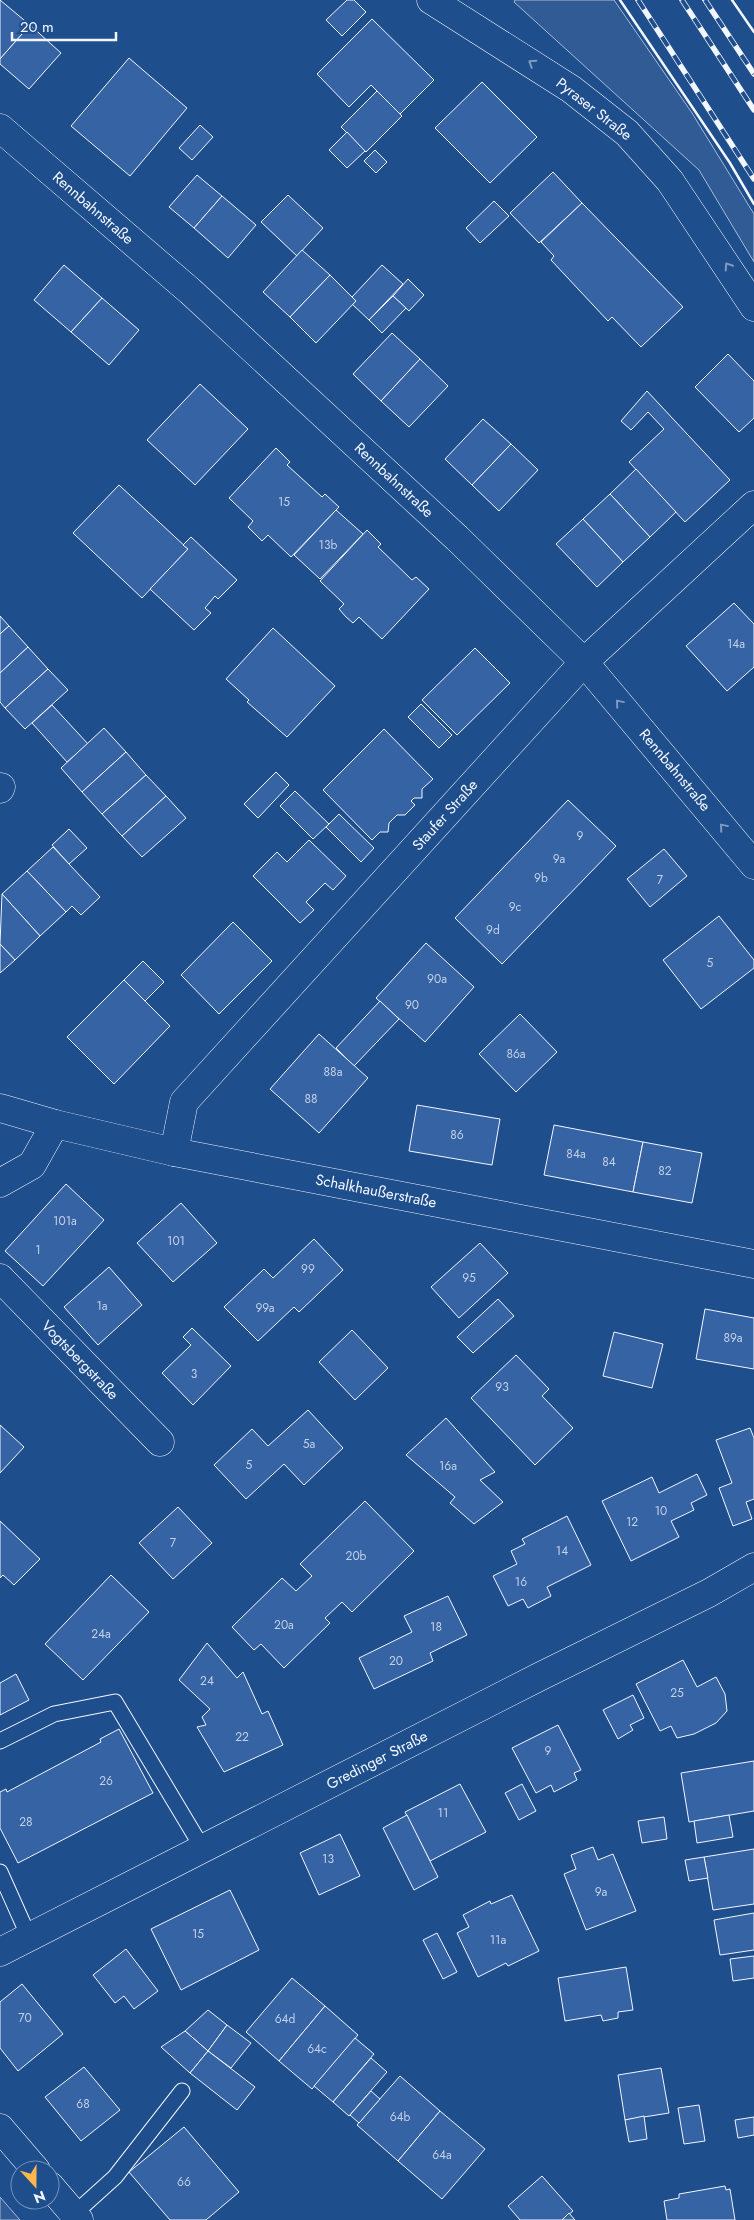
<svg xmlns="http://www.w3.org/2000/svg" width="754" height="2220" viewBox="0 0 754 2220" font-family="Jost,sans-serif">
  <rect width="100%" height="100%" fill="#1f4e8c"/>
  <g fill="#305b95" stroke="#a8bbd7">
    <polygon points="515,0 614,0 692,113 754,214 754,262 699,170 514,2"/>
    <polygon points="0,2197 20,2220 0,2220"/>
  </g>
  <g fill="#3563a3" stroke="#f2f6ff">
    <polygon points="0,0 30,25 0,59"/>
    <polygon points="347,0 354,0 366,12 342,36 326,20"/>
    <polygon points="372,19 434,80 400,114 371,85 349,107 317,74"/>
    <polygon points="30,25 61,53 29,89 0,64 0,59"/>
    <polygon points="129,58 187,108 130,176 71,126"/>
    <polygon points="482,82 537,137 490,183 435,128"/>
    <polygon points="377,91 402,116 366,152 341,127"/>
    <polygon points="200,125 213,137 192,160 179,148"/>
    <polygon points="347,132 365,151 347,168 329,150"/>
    <polygon points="375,150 387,162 376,173 364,161"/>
    <polygon points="553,172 582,203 539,243 510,213"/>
    <polygon points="197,175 222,196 194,228 169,207"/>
    <polygon points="288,195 323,228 297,256 261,222"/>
    <polygon points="222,196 256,225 228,258 194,228"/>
    <polygon points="494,201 509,216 480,243 466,228"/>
    <polygon points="582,203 683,307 641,347 612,317 608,321 551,260 554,256 541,242"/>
    <polygon points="302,250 330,275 290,317 263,292"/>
    <polygon points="64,265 102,298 71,332 34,300"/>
    <polygon points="382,265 403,284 369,320 352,304 356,301 352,297"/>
    <polygon points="330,275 356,301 316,343 290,317"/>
    <polygon points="408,279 424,295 409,311 393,296"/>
    <polygon points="393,296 406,308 382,333 369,320"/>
    <polygon points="102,298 139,330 109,365 71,332"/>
    <polygon points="392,333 420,359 381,401 353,374"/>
    <polygon points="728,354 754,381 754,418 739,432 695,387"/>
    <polygon points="420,359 448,386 409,427 381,401"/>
    <polygon points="200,384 248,429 195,485 147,440"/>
    <polygon points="647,391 730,480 685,522 629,462 664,429 648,412 631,430 621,421"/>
    <polygon points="483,419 511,444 472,485 445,459"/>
    <polygon points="511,444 538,470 499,511 472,485"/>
    <polygon points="276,448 290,462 287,465 322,497 325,494 339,507 291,557 268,535 262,541 248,527 253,521 229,498"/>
    <polygon points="636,469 676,512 650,537 610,494"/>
    <polygon points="119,485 188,549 142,598 73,533"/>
    <polygon points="610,494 650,537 623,562 583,519"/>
    <polygon points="336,510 363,534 320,579 294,555"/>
    <polygon points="583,519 623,562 597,587 556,544"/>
    <polygon points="367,530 381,544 378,547 412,580 416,577 429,589 382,639 359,617 353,623 346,617 339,609 344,604 320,581"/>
    <polygon points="191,537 237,580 218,599 215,596 205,608 211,613 194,630 150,589 188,549 183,545"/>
    <polygon points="734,603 754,624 754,667 727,691 686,646"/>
    <polygon points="0,616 9,626 0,634"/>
    <polygon points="9,626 28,647 0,673 0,634"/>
    <polygon points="273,628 335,686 287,737 247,702 249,700 226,679"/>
    <polygon points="28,647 48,669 5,708 0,702 0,673"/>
    <polygon points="475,648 510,683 457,735 422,700"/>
    <polygon points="48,669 68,690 25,729 5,708"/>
    <polygon points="421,704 452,735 439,748 408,717"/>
    <polygon points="52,705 88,744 67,762 32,723"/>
    <polygon points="104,728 126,752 82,792 61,768"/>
    <polygon points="384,729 433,779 422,789 422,798 414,798 411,801 415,805 405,815 397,815 389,823 388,832 380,832 372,840 323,790"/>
    <polygon points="126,752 146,775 102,814 82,792"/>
    <polygon points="276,772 289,785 258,818 244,804"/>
    <polygon points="146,775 166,796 122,836 102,814"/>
    <polygon points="295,791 329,824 313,839 280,806"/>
    <polygon points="166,796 186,818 142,857 122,836"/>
    <polygon points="568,800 616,846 502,964 455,918"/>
    <polygon points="339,814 374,848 361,862 326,827"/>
    <polygon points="69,829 87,848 69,864 52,845"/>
    <polygon points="309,840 346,876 333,890 325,883 306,902 314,910 300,923 253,876 277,852 287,862"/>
    <polygon points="53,847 100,897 81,915 72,906 66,912 27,871"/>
    <polygon points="664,849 687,876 650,907 627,879"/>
    <polygon points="27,871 66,912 40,936 2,894"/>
    <polygon points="2,894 40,936 15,960 0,944"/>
    <polygon points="719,916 754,960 754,968 701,1009 663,960"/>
    <polygon points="233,922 272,961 219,1014 181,975"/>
    <polygon points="426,943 474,987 425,1042 376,998"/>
    <polygon points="0,944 15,960 0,973"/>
    <polygon points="143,961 164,982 145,1001 124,980"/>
    <polygon points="124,980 170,1026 114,1084 67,1037"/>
    <polygon points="380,1001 399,1019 354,1066 336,1048"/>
    <polygon points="520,1014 557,1052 516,1092 479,1054"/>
    <polygon points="319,1034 368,1078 319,1133 270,1089"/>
    <polygon points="417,1105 500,1119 492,1165 409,1151"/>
    <polygon points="554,1125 643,1142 633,1192 544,1175"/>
    <polygon points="643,1142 702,1153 692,1203 633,1192"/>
    <polygon points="66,1184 104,1220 43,1286 5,1251"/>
    <polygon points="181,1203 217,1243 173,1282 137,1243"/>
    <polygon points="314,1239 343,1270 299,1312 294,1307 258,1341 224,1307 264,1269 273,1278"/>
    <polygon points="480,1243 508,1273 459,1318 431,1287"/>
    <polygon points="109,1267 142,1305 98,1345 64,1307"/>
    <polygon points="498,1299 514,1316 473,1353 457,1337"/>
    <polygon points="705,1309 754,1318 754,1369 696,1359"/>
    <polygon points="192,1328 231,1366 193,1405 162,1373 191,1345 183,1337"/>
    <polygon points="352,1330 388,1368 355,1400 319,1362"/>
    <polygon points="614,1332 663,1344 652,1388 603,1376"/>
    <polygon points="516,1355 549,1389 542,1396 573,1428 535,1465 471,1398"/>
    <polygon points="308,1410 343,1448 304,1485 284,1464 246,1499 214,1465 252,1429 268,1446"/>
    <polygon points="446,1418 495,1472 480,1480 503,1502 474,1524 450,1503 455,1497 406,1455"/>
    <polygon points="0,1425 24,1447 0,1473"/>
    <polygon points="750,1428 754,1438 754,1499 746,1502 752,1519 733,1526 719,1488 732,1483 716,1440"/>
    <polygon points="697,1474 707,1495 691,1503 694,1510 671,1521 679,1537 631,1561 602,1501 652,1477 659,1493"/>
    <polygon points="365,1501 414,1551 352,1612 342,1602 325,1618 330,1623 284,1668 261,1644 254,1650 232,1627 282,1578 296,1591 312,1576 300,1564"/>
    <polygon points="178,1507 212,1543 173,1579 139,1543"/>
    <polygon points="567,1516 591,1565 547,1587 551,1596 528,1608 523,1599 508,1606 493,1576 517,1564 511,1551 525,1544 522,1539"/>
    <polygon points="0,1521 40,1559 14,1585 3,1575 0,1578"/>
    <polygon points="111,1575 149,1612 83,1680 45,1644"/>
    <polygon points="448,1596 467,1635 430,1653 433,1661 374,1689 359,1658 412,1632 404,1616"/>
    <polygon points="207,1643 237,1678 243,1672 262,1714 268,1711 283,1745 224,1772 197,1727 206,1725 202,1717 210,1709 179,1680"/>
    <polygon points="683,1660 697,1687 716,1677 725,1694 727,1711 716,1723 694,1734 677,1738 671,1726 660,1731 636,1684"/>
    <polygon points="16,1674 29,1700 0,1715 0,1683"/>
    <polygon points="633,1695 644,1718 630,1725 633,1730 618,1739 603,1710"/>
    <polygon points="558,1725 581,1770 574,1773 577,1780 554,1792 551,1785 536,1793 512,1748"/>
    <polygon points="119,1729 153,1793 18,1863 0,1828 0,1792 6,1789 7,1792 101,1742 100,1739"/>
    <polygon points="754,1761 754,1811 689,1822 681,1773"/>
    <polygon points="460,1784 486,1832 430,1861 405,1812"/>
    <polygon points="522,1784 536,1811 519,1820 505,1793"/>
    <polygon points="407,1815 438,1877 414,1890 383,1828"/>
    <polygon points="729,1815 733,1837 697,1843 694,1821"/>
    <polygon points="664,1817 667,1839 642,1843 638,1821"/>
    <polygon points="340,1834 360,1876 319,1895 300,1853"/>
    <polygon points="593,1847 598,1860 613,1854 636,1911 586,1930 564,1874 576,1869 571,1855"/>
    <polygon points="754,1849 754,1904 713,1910 704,1857"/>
    <polygon points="704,1857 708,1878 689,1881 685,1860"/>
    <polygon points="230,1890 259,1950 181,1990 151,1929"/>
    <polygon points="512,1895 539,1951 508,1966 506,1963 478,1977 457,1933 469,1927 463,1915 490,1901 491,1904"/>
    <polygon points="754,1913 754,1950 720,1955 714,1920"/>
    <polygon points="437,1933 457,1972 443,1979 423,1940"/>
    <polygon points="126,1949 158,1991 134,2009 124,1996 115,2003 93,1975"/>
    <polygon points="754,1956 754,1978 733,1981 730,1959"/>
    <polygon points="626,1967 633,2010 618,2012 618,2018 603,2021 601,2015 565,2021 558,1978"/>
    <polygon points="292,1978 325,2006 279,2061 246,2032"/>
    <polygon points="22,1984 63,2034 18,2071 0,2048 0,2002"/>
    <polygon points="325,2006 358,2035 312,2089 279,2061"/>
    <polygon points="208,2010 227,2025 208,2051 185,2031"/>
    <polygon points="227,2025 251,2043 231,2068 208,2051"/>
    <polygon points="185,2031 208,2051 190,2073 161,2047"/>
    <polygon points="355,2038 374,2054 333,2102 314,2086"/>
    <polygon points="208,2051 255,2087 237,2110 190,2073"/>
    <polygon points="371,2058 387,2072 349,2116 333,2102"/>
    <polygon points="84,2067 120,2110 81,2141 45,2097"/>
    <polygon points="661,2068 669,2113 625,2120 618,2075"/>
    <polygon points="400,2076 440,2111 398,2161 357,2125"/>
    <polygon points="371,2091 380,2099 359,2123 350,2115"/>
    <polygon points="699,2105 705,2141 684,2144 678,2108"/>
    <polygon points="440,2111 485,2149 442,2199 398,2161"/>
    <polygon points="644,2116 647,2139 629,2142 625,2120"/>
    <polygon points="754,2117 754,2135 738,2138 735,2120"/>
    <polygon points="184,2127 239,2192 206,2220 170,2220 129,2172"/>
    <polygon points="542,2176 573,2211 562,2220 520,2220 508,2206"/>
    <polygon points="725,2186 726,2190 730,2189 735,2220 667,2220 664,2201 679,2198 679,2194"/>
    <polygon points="569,2213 575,2220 562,2220"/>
  </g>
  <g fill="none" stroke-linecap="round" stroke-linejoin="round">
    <g stroke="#f2f6ff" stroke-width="17">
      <g id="service">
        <polyline points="0,1741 54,1714 115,1702 203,1849"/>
        <polyline points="0,1872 29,1937"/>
        <polyline points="74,2214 115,2177 182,2091"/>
      </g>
    </g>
    <g stroke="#f2f6ff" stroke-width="29">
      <g id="minor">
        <polyline points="431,0 571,89 627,133 670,181 754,307"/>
        <polyline points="0,128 190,291 457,538 584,662 754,865"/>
        <polyline points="0,789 1,787"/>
        <polyline points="0,1108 55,1124 174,1152 754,1264"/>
        <polyline points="174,1152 184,1102 584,662 754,505"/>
        <polyline points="0,1183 32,1165 55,1124"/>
        <polyline points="0,1278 160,1442"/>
      </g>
    </g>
    <g stroke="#f2f6ff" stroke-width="29">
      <g id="secondary">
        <polyline points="0,1952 541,1676 709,1593 754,1567"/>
        <polyline points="0,2128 36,2170"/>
        <polyline points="50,2186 79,2220"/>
      </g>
    </g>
    <use href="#service" stroke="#1f4e8c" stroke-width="15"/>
    <use href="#minor" stroke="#1f4e8c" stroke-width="28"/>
    <use href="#secondary" stroke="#1f4e8c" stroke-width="28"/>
    <g stroke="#f2f6ff" stroke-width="5.5">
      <g id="rail">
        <polyline points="638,0 754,179"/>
        <polyline points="682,0 754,110"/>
        <polyline points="705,0 754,74"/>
      </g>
    </g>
    <use href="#rail" stroke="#1f4e8c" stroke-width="4" stroke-dasharray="11" stroke-linecap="butt"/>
    <g stroke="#f2f6ff" stroke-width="2.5">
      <polyline points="620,0 730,163 754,204"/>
      <polyline points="732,0 754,32"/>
    </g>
  </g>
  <defs><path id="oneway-chevron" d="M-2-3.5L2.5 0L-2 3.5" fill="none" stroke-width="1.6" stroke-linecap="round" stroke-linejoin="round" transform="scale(1.25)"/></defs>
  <g stroke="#7e9ac0">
    <use href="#oneway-chevron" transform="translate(532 63) rotate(-147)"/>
    <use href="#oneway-chevron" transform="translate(728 266) rotate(-123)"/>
    <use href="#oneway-chevron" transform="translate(619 703) rotate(-130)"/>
    <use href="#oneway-chevron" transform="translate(723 827) rotate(-130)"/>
  </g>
  <g text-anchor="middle" stroke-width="4" stroke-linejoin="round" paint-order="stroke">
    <g font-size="12" fill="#c3d1e8">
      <text x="284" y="506">15</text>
      <text x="328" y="549">13b</text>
      <text x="736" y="648">14a</text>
      <text x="580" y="840">9</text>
      <text x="559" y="863">9a</text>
      <text x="541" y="882">9b</text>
      <text x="660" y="884">7</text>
      <text x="515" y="911">9c</text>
      <text x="493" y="934">9d</text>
      <text x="710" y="967">5</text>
      <text x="437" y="983">90a</text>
      <text x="412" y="1009">90</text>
      <text x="516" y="1058">86a</text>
      <text x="333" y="1076">88a</text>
      <text x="311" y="1103">88</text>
      <text x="457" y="1139">86</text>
      <text x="576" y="1158">84a</text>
      <text x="609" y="1166">84</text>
      <text x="665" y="1175">82</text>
      <text x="65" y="1225">101a</text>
      <text x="176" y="1245">101</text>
      <text x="38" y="1254">1</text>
      <text x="308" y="1273">99</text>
      <text x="469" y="1282">95</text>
      <text x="102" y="1310">1a</text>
      <text x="265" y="1312">99a</text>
      <text x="733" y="1342">89a</text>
      <text x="194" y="1378">3</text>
      <text x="502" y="1391">93</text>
      <text x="309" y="1448">5a</text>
      <text x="249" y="1469">5</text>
      <text x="448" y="1470">16a</text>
      <text x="661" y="1515">10</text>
      <text x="632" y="1526">12</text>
      <text x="173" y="1547">7</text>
      <text x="562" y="1555">14</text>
      <text x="356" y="1560">20b</text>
      <text x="521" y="1586">16</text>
      <text x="284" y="1629">20a</text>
      <text x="436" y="1631">18</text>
      <text x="101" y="1638">24a</text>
      <text x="396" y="1665">20</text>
      <text x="207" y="1685">24</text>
      <text x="677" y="1697">25</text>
      <text x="242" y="1741">22</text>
      <text x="548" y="1755">9</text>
      <text x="106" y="1785">26</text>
      <text x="443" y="1817">11</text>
      <text x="26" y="1826">28</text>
      <text x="328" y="1863">13</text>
      <text x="601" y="1896">9a</text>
      <text x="198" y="1938">15</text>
      <text x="498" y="1944">11a</text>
      <text x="25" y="2022">70</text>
      <text x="285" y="2023">64d</text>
      <text x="317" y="2053">64c</text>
      <text x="83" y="2108">68</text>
      <text x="400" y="2121">64b</text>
      <text x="442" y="2159">64a</text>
      <text x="184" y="2186">66</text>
    </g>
    <g font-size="15" fill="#f2f6ff" stroke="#1f4e8c">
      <text transform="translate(594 109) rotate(38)" y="5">Pyraser Straße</text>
      <text transform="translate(93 208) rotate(41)" y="5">Rennbahnstraße</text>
      <text transform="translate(394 480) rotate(43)" y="5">Rennbahnstraße</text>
      <text transform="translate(675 770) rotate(50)" y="5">Rennbahnstraße</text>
      <text transform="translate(445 815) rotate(-48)" y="5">Staufer Straße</text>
      <text transform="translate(376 1191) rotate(11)" y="5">Schalkhaußerstraße</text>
      <text transform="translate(80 1360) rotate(46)" y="5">Vogtsbergstraße</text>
      <text transform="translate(377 1760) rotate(-27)" y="5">Gredinger Straße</text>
    </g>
  </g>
  <g transform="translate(35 2185) rotate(159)"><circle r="24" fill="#1f4e8c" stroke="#7391ba"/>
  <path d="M0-4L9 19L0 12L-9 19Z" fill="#ffb74d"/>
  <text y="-8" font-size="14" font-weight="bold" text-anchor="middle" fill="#f2f6ff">N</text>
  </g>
  <path d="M12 32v8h104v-8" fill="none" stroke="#f2f6ff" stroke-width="2.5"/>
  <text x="20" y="32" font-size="15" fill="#f2f6ff" stroke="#1f4e8c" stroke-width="4" paint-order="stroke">20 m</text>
</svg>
